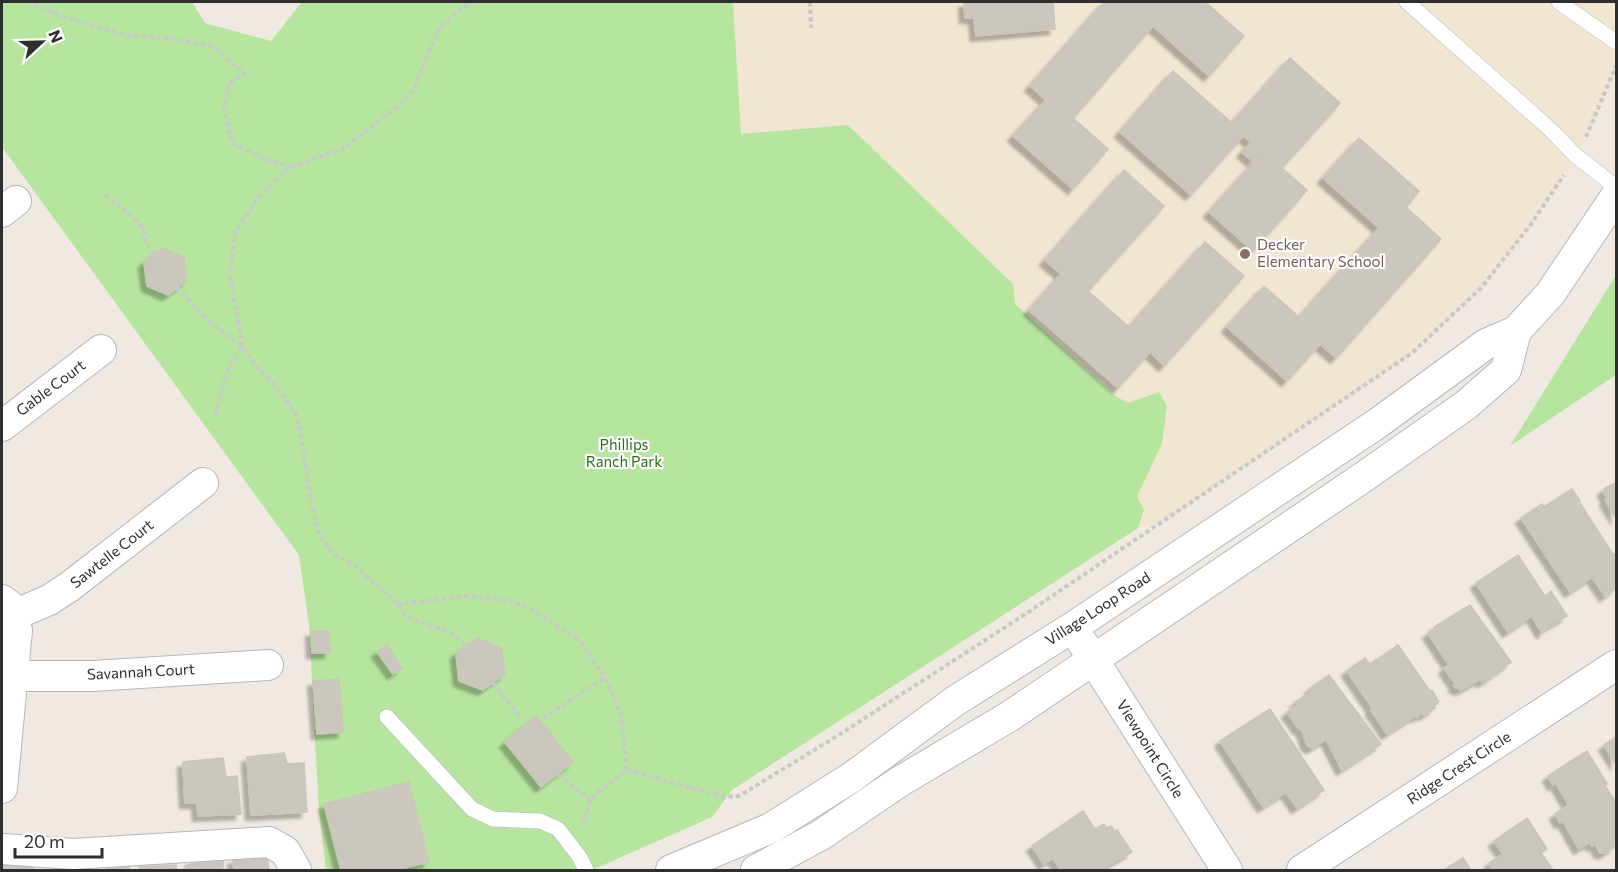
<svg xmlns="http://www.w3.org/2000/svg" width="1618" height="872" viewBox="0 0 1618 872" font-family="Commissioner,sans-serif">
  <defs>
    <filter id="shadow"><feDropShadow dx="-5.5" dy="5.5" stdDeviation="1.5" flood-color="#0004"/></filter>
  </defs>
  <rect width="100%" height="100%" fill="#efe9e1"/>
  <polygon fill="#f0e6d1" points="733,2 1616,2 1616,66 1585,138 1563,177 1531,224 1481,288 1412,353 1342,402 1164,521 1138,528 1144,510 1137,496 1162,444 1159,393 1128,404 1115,396 1015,304 1013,284 848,125 741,134"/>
  <g fill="#b6e59e">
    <polygon points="2,2 192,2 205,23 271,41 302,2 733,2 741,134 848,125 1013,284 1015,304 1115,396 1128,403 1159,392 1167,406 1162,444 1137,496 1144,510 1138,528 732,790 712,817 592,870 326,870 319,813 309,625 299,555 2,147"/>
    <polygon points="1616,275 1616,375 1510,446"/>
  </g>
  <g fill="#cbc7bf" stroke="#cbc5ba" stroke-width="1.5" filter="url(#shadow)">
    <polygon points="964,2 1053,2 1055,29 976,36 974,18 965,18"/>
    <polygon points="1104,2 1205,2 1244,36 1209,76 1153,26 1073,118 1108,149 1073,189 1013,136 1046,100 1030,86"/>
    <polygon points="1290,58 1340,103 1282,168 1307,190 1253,251 1209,212 1263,152 1261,150 1252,161 1242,152 1251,142 1243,136 1191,195 1120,132 1173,71 1232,123"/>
    <polygon points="1359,138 1419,191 1406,207 1441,239 1336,358 1320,344 1287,381 1227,327 1264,286 1299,317 1379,228 1323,178"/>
    <polygon points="1124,170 1164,206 1088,291 1129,327 1205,242 1244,276 1164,366 1150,352 1118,388 1029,310 1061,274 1045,260"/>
    <polygon points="162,248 184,257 187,281 168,295 147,286 144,262"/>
    <polygon points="1615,483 1616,483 1616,518 1605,500 1607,498 1603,491 1605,488"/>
    <polygon points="1572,489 1580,501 1576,503 1577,505 1580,503 1613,554 1616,554 1616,588 1605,596 1592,577 1570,592 1521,518 1542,504 1544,507"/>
    <polygon points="1518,555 1545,596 1551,591 1567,616 1544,629 1545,631 1542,633 1532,616 1508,632 1476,583"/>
    <polygon points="1470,605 1511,662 1485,681 1484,680 1482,682 1481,679 1460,690 1458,687 1456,688 1454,686 1456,685 1444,668 1449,665 1428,633 1435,629 1434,627"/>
    <polygon points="311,631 329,631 330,653 312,653"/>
    <polygon points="477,638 501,648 505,674 483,690 459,681 456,653"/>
    <polygon points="387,645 402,668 393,674 377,652"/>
    <polygon points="1398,645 1430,691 1432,690 1439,702 1434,706 1435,708 1424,715 1423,713 1417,717 1416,715 1387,734 1371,710 1373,709 1347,671 1365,658 1370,664"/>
    <polygon points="1329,675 1381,744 1342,770 1326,739 1312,748 1307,745 1302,730 1298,728 1287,712 1298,705 1295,702 1312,692 1310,688"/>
    <polygon points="339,679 343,732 317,734 313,681"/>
    <polygon points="1270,709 1324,790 1297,808 1286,792 1263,807 1220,741"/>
    <polygon points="536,716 573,762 541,787 505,742"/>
    <polygon points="1616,737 1616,764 1604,745"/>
    <polygon points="1587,751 1607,784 1605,786 1616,802 1616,843 1613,848 1605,853 1600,853 1595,844 1592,846 1590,842 1579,849 1563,821 1560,823 1555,814 1569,805 1556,783 1553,785 1548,776"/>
    <polygon points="284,753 287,764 304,763 307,812 251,815 247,757"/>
    <polygon points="223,758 226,777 237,776 241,814 198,816 197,803 185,803 183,762"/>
    <polygon points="409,782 429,862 396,870 341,870 324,804"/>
    <polygon points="1083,811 1095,829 1104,824 1107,828 1111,826 1115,832 1117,830 1132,852 1099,870 1059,870 1061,870 1053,858 1044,864 1032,846"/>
    <polygon points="1527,818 1547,849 1541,853 1553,870 1494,870 1489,863 1503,854 1494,841"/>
    <polygon points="267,856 269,870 234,870 233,859"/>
    <polygon points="1463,858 1471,870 1444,870"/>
    <polygon points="2,859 33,862 33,870 2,870"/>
    <polygon points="223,859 223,870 186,870 185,866 197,862"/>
    <polygon points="176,865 177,870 140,870 139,867"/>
    <polygon points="129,867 130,870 105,870 106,869"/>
  </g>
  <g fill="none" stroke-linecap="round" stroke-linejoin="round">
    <g stroke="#b4b7c1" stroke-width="16">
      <g id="service">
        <polyline points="1407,2 1552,131 1575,155 1616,187"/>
        <polyline points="1559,2 1616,42"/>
        <polyline points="387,717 472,809 493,819 540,821 558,829 579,856 586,870"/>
      </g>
    </g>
    <g stroke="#b4b7c1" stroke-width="32">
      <g id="minor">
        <polyline points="2,212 16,201"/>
        <polyline points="2,426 101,350"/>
        <polyline points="2,600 10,606 17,630 2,788"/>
        <polyline points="14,615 49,600 69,587 203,483"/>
        <polyline points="1082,642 1227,870"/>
        <polyline points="13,676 93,676 268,665"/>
        <polyline points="2,849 73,854 269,842 285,851 296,870"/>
        <polyline points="671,870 771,828 852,777 955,701 1073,627 1378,423 1486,344 1516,331 1550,294 1616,196"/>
        <polyline points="756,870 821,835 899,782 1010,716 1365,476 1466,405 1506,370 1516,331"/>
        <polyline points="1302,870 1616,665"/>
      </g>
    </g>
    <g stroke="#c9c9c9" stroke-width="4" stroke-dasharray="4.5 3" stroke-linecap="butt">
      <polyline points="27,2 67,18 126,35 167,38 212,46 245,74 229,83 224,110 232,143 263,158 290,167"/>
      <polyline points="810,2 811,28"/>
      <polyline points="1586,137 1616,66"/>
      <polyline points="105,195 128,213 143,227 146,243 154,255"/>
      <polyline points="177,288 212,324 243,347 255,365 276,386 296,414 302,441 311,502 319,534 333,554 357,567 397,604 407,617 452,633 466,646"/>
      <polyline points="215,415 229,366 243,347 230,277 235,232 261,194 290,167 343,149 393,110 414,89 432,44 441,26 461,8 473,2"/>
      <polyline points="397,604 467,596 511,601 536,612 579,640 605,677 621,715 627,770"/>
      <polyline points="493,683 521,719"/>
      <polyline points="543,718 605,677"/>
      <polyline points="558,775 590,799"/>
      <polyline points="583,826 590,799 627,770 724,797 739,796 837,736 1021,617 1412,353 1481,288 1531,224 1564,175"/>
    </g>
    <use href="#service" stroke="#fff" stroke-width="15"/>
    <use href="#minor" stroke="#fff" stroke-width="30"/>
  </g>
  <circle fill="#8d6e63" stroke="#fff" stroke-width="2" cx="1245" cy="254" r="6"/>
  <g text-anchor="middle" stroke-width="4.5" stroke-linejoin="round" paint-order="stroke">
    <g font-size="15" fill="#785e54" stroke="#fff" text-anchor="start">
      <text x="1257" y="250">Decker<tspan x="1257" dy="17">Elementary School</tspan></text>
    </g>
    <g font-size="15" fill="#2e2e2e" stroke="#fff">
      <text transform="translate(51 388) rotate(-37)" y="5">Gable Court</text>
      <text transform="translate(112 554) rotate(-38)" y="5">Sawtelle Court</text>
      <text transform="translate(1098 609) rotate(-33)" y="5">Village Loop Road</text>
      <text transform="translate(141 672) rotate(-3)" y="5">Savannah Court</text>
      <text transform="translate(1150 749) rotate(58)" y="5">Viewpoint Circle</text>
      <text transform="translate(1459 768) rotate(-33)" y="5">Ridge Crest Circle</text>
    </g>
    <g font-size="15" fill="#2c6e1b" stroke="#fff">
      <text x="624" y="450">Phillips<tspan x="624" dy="17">Ranch Park</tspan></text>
    </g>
  </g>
  <rect width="1618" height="872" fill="none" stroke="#2e2e2e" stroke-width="6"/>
  <g transform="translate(42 42) rotate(68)" stroke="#ffffff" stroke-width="4.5" paint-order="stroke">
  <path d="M0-4.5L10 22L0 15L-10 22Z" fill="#2e2e2e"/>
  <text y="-9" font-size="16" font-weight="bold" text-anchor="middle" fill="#2e2e2e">N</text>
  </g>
  <path d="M15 848v9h87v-9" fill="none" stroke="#2e2e2e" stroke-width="3"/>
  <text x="24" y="848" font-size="18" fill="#2e2e2e" stroke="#ffffff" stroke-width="4.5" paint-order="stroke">20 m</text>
</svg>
